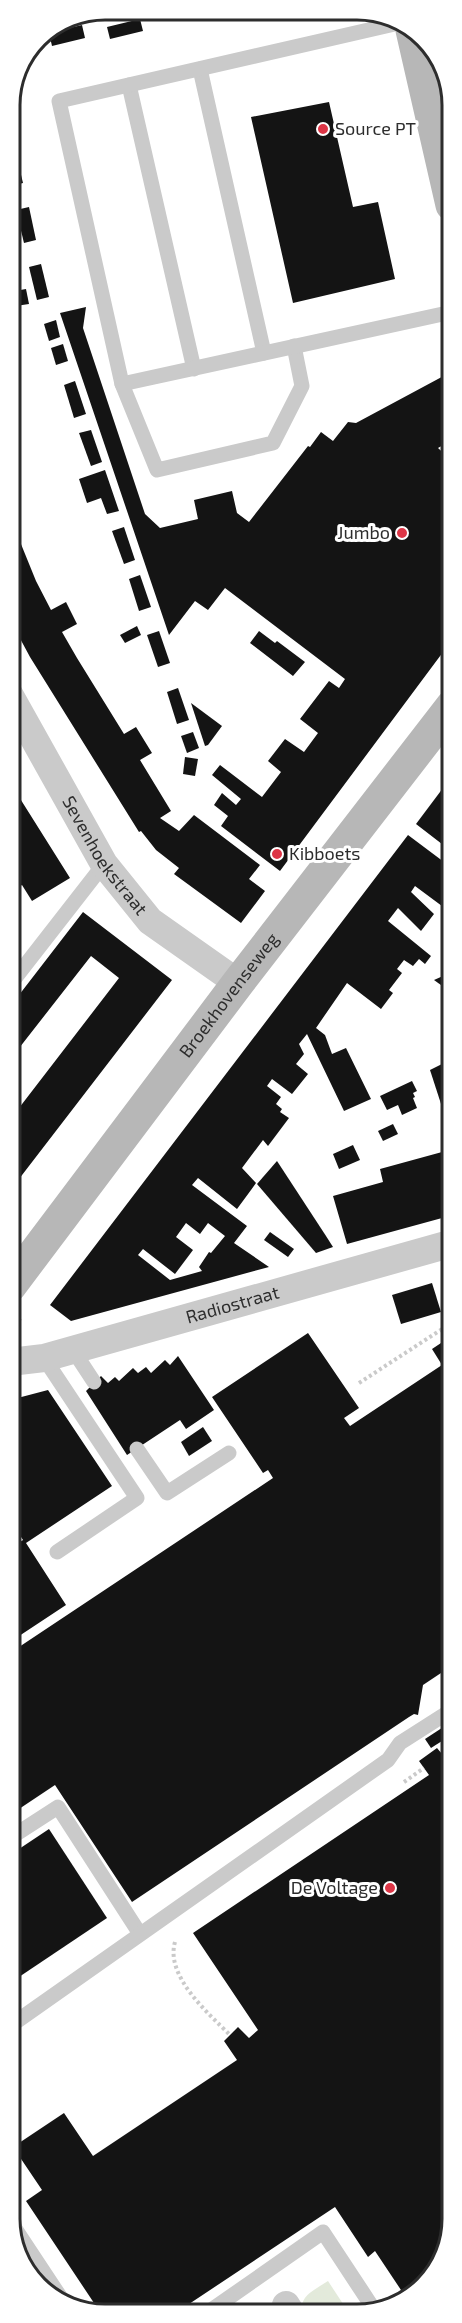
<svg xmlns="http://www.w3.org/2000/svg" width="462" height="2323" viewBox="0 0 462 2323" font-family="'Exo 2',sans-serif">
  <rect width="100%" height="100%" fill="#fff"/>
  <path fill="#e3eadb" d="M 328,2281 L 349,2313 L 302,2313 C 299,2295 315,2290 328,2281 Z"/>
  <g fill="#141414" fill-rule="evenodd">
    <polygon points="163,10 195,10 195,11 165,18"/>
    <polygon points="140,19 143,31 110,39 107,27"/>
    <polygon points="82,25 85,38 52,46 49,33"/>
    <polygon points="329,102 353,207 378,202 395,279 293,303 251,117"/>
    <polygon points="15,150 23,183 11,186 9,151"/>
    <polygon points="29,207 36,240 24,243 16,210"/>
    <polygon points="41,264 49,297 37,300 29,267"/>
    <polygon points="26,289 29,304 9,307 9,292"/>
    <polygon points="86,307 83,328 145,514 160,528 198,519 194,500 232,491 237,513 249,522 308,446 310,447 321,432 333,441 348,422 356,423 451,372 452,375 452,440 438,448 452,461 452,640 280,871 221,826 228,816 214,805 222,793 236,805 241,799 212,775 220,765 262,797 281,772 268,761 285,739 304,752 318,733 300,719 329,681 339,688 345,679 225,588 208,610 195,601 169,635 60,313"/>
    <polygon points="56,320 60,337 49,341 44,324"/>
    <polygon points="63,344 68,361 56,365 51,348"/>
    <polygon points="75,381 86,414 74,418 64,385"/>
    <polygon points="91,430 102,462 91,466 79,433"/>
    <polygon points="105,470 119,511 107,514 101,498 87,503 79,479"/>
    <polygon points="10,517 36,581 51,610 66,602 77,624 62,632 77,658 124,734 136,727 152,753 140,760 171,811 160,818 179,831 194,815 260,865 249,879 265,891 241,923 174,874 179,868 156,850 141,831 139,832 30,657 9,618"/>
    <polygon points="124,527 135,560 124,564 112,531"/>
    <polygon points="140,575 151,607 139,611 129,579"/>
    <polygon points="137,626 141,635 125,643 120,635"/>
    <polygon points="159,631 170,663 158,667 147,635"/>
    <polygon points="259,631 275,643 277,641 305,662 293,676 250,643"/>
    <polygon points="178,688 189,720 177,724 167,692"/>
    <polygon points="191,703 222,726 208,745 205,746"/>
    <polygon points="193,732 199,748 187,753 181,736"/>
    <polygon points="185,757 198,759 195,776 183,774"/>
    <polygon points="452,776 452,856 449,853 451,851 416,824"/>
    <polygon points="9,781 70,878 32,901 22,885 9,893 9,874 14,871 9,864"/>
    <path d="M 408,835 L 452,868 L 452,884 L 445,892 L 452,898 L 452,901 L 446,909 L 415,886 L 411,892 L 434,914 L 421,931 L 398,908 L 388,921 L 431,956 L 425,964 L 419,959 L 413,966 L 404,960 L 397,969 L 402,973 L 389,990 L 393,993 L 381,1009 L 347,983 L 316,1028 L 325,1035 L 332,1054 L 346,1048 L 371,1099 L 344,1111 L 307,1034 L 299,1044 L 304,1054 L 296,1064 L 308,1074 L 292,1094 L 272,1079 L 267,1086 L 281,1097 L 276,1104 L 282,1109 L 280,1112 L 289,1118 L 268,1146 L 263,1140 L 242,1168 L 256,1183 L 251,1190 L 237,1209 L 198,1178 L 192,1185 L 247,1226 L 234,1243 L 269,1267 L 71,1321 L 50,1305 ZM 186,1223 L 200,1234 L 208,1223 L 225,1236 L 211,1253 L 209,1252 L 199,1267 L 202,1271 L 170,1280 L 138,1255 L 143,1249 L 175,1274 L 193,1250 L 176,1237 Z"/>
    <polygon points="83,912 172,980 9,1192 9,1121 119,978 91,956 9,1061 9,1008"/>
    <polygon points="9,925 20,942 9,955"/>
    <polygon points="452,972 452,993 434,980"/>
    <polygon points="452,1059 453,1104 442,1107 430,1070"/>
    <polygon points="412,1081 417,1091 413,1093 415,1097 413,1098 417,1108 402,1115 398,1105 387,1110 380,1096"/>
    <polygon points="393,1124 398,1134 383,1141 378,1131"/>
    <polygon points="353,1145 360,1160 339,1169 333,1154"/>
    <polygon points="453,1149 453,1215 347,1244 333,1196 383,1182 380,1169"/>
    <polygon points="277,1161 326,1236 333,1247 316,1253 257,1184"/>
    <polygon points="270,1232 294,1249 288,1257 264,1240"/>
    <polygon points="432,1283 441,1312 401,1324 392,1295"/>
    <polygon points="308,1333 359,1408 344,1418 350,1426 442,1365 432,1349 453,1335 453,1665 423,1685 418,1715 414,1714 409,1717 132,1902 55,1785 10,1815 10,1653 273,1478 268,1470 263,1473 212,1397"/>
    <polygon points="178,1356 214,1410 186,1429 180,1420 127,1455 86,1391 101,1376 108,1383 115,1377 119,1381 133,1368 138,1373 146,1367 151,1373 165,1360 170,1365"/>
    <polygon points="48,1390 112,1486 26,1543 66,1605 10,1642 10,1544 12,1547 23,1540 10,1520 10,1400"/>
    <polygon points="203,1427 212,1441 189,1456 181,1442"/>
    <polygon points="448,1724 453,1734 431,1748 425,1739"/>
    <polygon points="437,1748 453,1767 453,2225 425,2286 405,2296 375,2251 368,2257 335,2207 177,2312 100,2312 26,2201 42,2190 13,2147 64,2113 93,2156 237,2060 224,2041 238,2027 249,2038 258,2030 193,1933 429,1775 419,1761"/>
    <polygon points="49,1829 107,1918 10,1983 10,1855"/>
  </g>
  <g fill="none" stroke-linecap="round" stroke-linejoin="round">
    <g stroke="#cacaca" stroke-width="4" stroke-dasharray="3 3" stroke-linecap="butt">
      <polyline points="446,672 452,663"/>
      <polyline points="9,1209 20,1217"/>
      <polyline points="12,1331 21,1317"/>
      <polyline points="359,1383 453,1322"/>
      <polyline points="443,1755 453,1749"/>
      <polyline points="404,1782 424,1768"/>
      <path d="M 175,1942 C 165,1976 208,2013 230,2035"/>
    </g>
    <g stroke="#cacaca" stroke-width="15">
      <polyline points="200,69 264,353"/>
      <polyline points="129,85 194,369"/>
      <polyline points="294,346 302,386 273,443 157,470 122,384 59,101 399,23"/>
      <polyline points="122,384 452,312"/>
      <polyline points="9,986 104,864"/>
      <polyline points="73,1350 94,1382"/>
      <polyline points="44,1358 137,1498 57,1552"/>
      <polyline points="137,1449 167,1493 229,1453"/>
      <polyline points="10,1838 58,1807 140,1934"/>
      <polyline points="10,2026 388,1760 400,1743 447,1713 453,1712"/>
      <polyline points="10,2221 61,2298"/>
      <polyline points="207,2313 323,2232 375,2311"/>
    </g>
    <g stroke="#cacaca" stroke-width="28">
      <path id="s1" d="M 9,694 L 104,864 L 150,921 L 238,983"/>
      <path id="s2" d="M 10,1362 L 44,1358 L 453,1243"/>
      <polyline points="286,2305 291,2313"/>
    </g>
    <g stroke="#b7b7b7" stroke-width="33">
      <polyline points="412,30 452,205"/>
      <path id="s3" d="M 10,1286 L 238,983 L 452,706"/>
    </g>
  </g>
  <g fill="#dd3546" stroke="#fff" stroke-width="2">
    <circle cx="323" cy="129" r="6"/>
    <circle cx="402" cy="533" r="6"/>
    <circle cx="277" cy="854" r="6"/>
    <circle cx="390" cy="1888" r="6"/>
  </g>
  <g text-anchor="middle" stroke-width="6" stroke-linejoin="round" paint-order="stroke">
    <g font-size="18" fill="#2d2d2d" stroke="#fff" text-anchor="start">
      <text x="335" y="135">Source PT</text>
      <text x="390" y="539" text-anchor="end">Jumbo</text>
      <text x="289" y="860">Kibboets</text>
      <text x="378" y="1894" text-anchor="end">De Voltage</text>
    </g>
    <g font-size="18" fill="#2d2d2d" stroke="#fff">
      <text dy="6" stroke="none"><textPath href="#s1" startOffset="188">Sevenhoekstraat</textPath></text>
      <text dy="6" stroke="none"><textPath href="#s3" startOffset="364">Broekhovenseweg</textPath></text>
      <text dy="6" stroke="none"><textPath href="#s2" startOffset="230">Radiostraat</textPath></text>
    </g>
  </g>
  <path d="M0 0H462V2323H0ZM105 20H357A85 85 0 0 1 442 105V2219A85 85 0 0 1 357 2304H105A85 85 0 0 1 20 2219V105A85 85 0 0 1 105 20Z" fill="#fff" fill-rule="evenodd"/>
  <path fill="none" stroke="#2d2d2d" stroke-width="3" d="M105 20H357A85 85 0 0 1 442 105V2219A85 85 0 0 1 357 2304H105A85 85 0 0 1 20 2219V105A85 85 0 0 1 105 20Z"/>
</svg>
